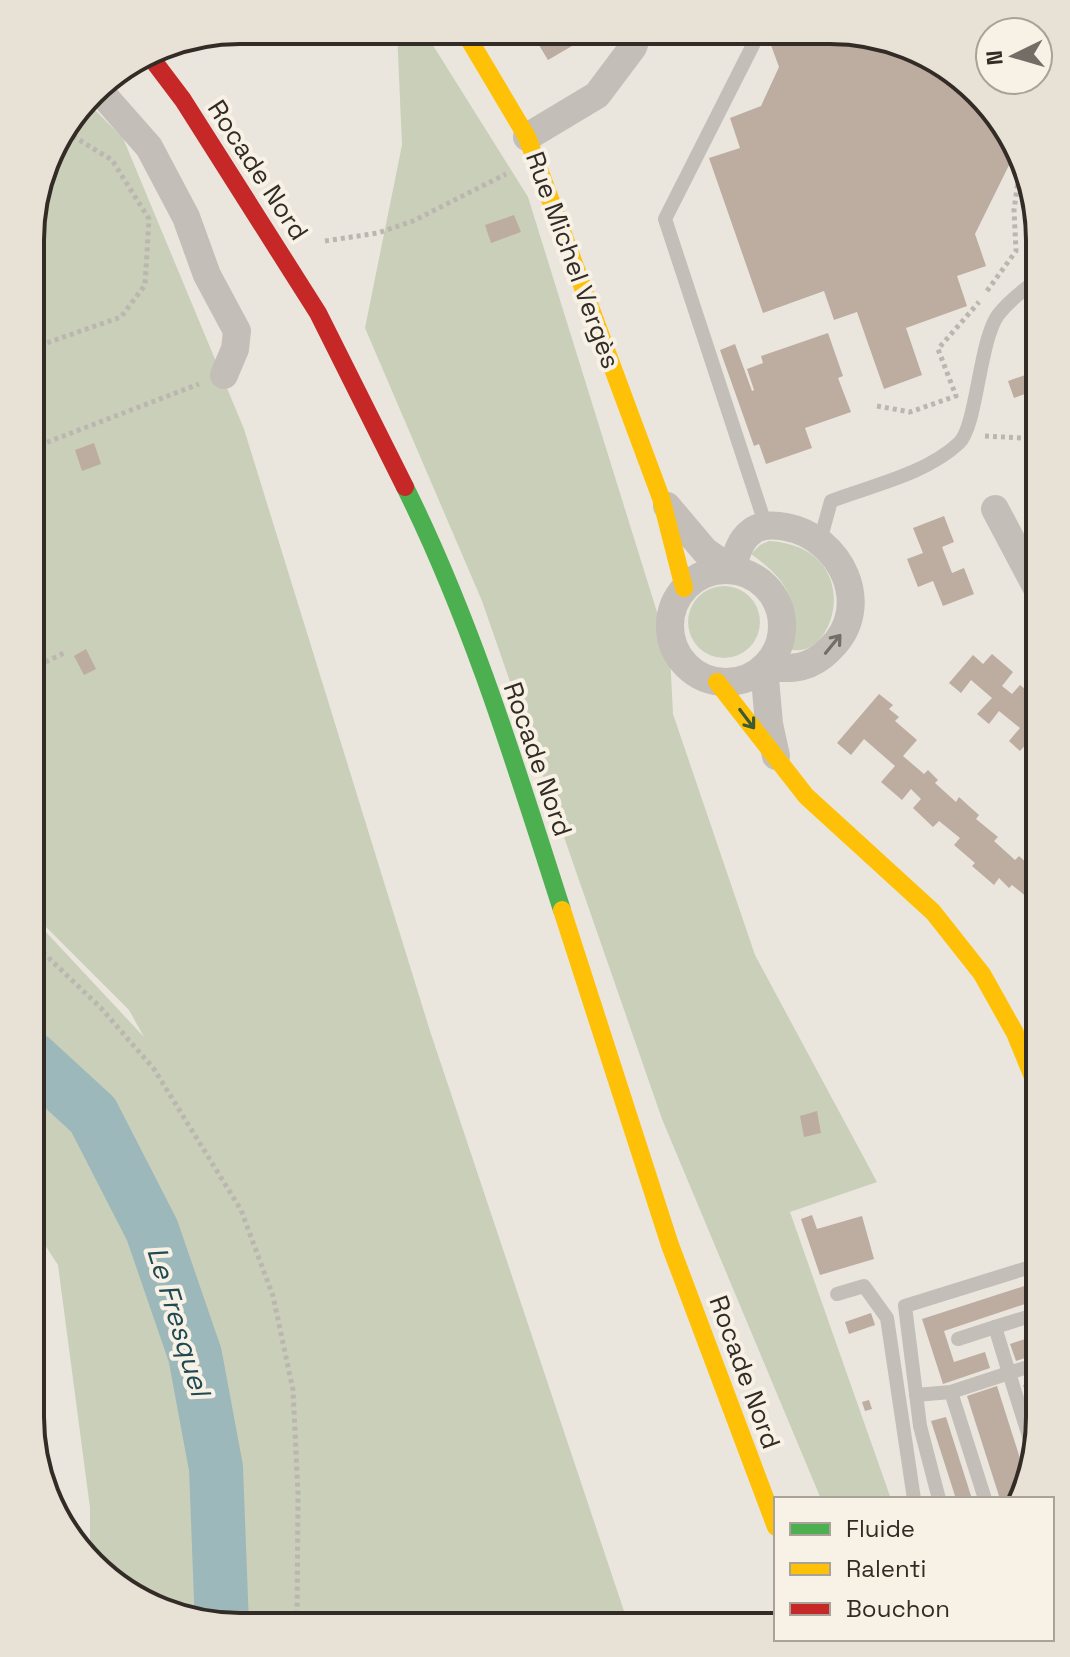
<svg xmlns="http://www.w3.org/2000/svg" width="1070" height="1657" viewBox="0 0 1070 1657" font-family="'Space Grotesk',sans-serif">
  <rect width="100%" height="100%" fill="#eae6de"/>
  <g fill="#c9cfb9">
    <polygon points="397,31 424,31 528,197 670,654 673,714 755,955 877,1182 790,1212 891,1499 821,1499 662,1119 482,601 365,328 402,145"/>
    <polygon points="86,101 123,138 244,429 430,1031 629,1626 213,1625 113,1584 90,1555 90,1508 58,1265 30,1222 31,916 144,1037 129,1010 31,912 32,212 58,136"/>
    <path d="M 769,541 C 868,547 836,664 789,649 C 802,604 788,580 751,554 L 760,545 Z"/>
    <circle cx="724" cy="622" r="36"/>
  </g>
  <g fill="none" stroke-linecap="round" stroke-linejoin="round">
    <polyline stroke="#9cb8ba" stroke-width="54" points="31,1058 93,1115 152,1230 195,1355 216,1468 222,1625"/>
  </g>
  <g fill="#bdaca0">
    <polygon points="531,32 580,32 584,39 548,60"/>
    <polygon points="777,33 870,34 958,74 1019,153 1014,155 975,234 986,266 957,276 967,306 906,328 922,375 884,389 857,312 834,320 824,291 763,313 709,158 740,148 730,118 761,106 779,67 768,37"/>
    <polygon points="514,215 521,232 491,243 485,225"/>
    <polygon points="828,333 843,376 838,378 851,412 805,428 812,448 766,464 759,444 754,446 720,350 735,344 752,391 754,390 747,369 763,363 761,356"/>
    <polygon points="1034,372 1039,389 1014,398 1008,381"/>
    <polygon points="94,443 101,464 82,471 75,450"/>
    <polygon points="944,516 954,542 942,547 952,573 964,568 974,594 943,606 933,581 918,587 907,559 923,553 913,528"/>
    <polygon points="86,649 96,669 84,675 74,656"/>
    <polygon points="992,654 1013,672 1002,686 1012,694 1020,685 1040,701 1040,706 1034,713 1040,718 1040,746 1032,738 1020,751 1009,741 1020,728 999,711 989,724 977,714 992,698 971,680 961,693 949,683 973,655 983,664"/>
    <polygon points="879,694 893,705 889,709 899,717 895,721 917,740 903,756 924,774 928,770 938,780 935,783 956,802 959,797 970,807 979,815 976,819 998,837 994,841 1015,860 1019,856 1029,865 1034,859 1040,864 1040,895 1033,902 1012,885 1009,888 999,878 994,885 972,866 975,863 954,845 960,838 939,821 933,827 913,808 921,799 911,789 902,800 881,782 895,766 864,739 851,755 837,743"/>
    <polygon points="817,1111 821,1133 804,1137 800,1116"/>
    <polygon points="812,1215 817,1229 862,1216 874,1259 820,1275 801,1219"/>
    <polygon points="1040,1281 1040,1299 944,1331 954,1362 985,1352 990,1368 943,1384 922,1319"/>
    <polygon points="871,1313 875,1325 849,1334 845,1322"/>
    <polygon points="1040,1334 1040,1353 1016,1361 1010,1344"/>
    <polygon points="1040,1380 1040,1431 1038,1434 1023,1385"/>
    <polygon points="997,1386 1024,1471 1014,1499 1000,1499 967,1396"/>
    <polygon points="869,1400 872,1409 865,1411 862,1402"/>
    <polygon points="946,1417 972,1499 956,1499 931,1421"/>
  </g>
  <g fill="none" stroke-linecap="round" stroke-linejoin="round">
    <g stroke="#bcb6b0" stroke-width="5" stroke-dasharray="4 4" stroke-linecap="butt">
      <polyline points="325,241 378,233 413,221 506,174"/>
      <polyline points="987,291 1016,251 1014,210 1020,167 1025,165"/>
      <polyline points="32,348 121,317 145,285 149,219 112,160 63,130"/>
      <polyline points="877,406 910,412 956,396 938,349 979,302"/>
      <polyline points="985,436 1040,439"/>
      <polyline points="32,448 199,384"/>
      <polyline points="31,669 64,653"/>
      <polyline points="31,941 101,1008 154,1069 241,1210 273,1296 293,1390 298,1494 297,1625"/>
    </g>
    <g stroke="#c3beb8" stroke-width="14">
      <polyline points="759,33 665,219 766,526"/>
      <path d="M 820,541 L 831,501 C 873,485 926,474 959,443 C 977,426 979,342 998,315 C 1008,302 1027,287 1040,278"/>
      <polyline points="837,1294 864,1286 887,1318 914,1499"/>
      <polyline points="958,1339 995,1327"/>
      <polyline points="951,1392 1009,1373 995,1327 1040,1313"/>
      <polyline points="916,1395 951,1392 985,1499"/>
      <polyline points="1033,1449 1009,1373 1040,1363"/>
      <polyline points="939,1499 920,1426 905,1306 1040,1264"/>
    </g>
    <g stroke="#c3beb8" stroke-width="28">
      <polyline points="97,88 149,147 186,217 207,275 237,331 235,349 224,375"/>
      <polyline points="527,137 597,95 633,47 638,33"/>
      <path d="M 667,506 L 705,551 L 732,570 C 736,556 739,541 751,532 C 760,524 775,525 786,527 C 841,537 874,606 831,648 C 811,669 793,670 764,667 L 769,724 L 776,756"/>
      <polyline points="995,509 1040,594"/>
      <circle cx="726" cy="626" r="56"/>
    </g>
    <path stroke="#4caf50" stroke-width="18" d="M 405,487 C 472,622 516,767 562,910"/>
    <g stroke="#ffc107" stroke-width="18">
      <polyline points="464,31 527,137 661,498 684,588"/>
      <polyline points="717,682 806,796 933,912 982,974 1015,1033 1040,1094"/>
      <polyline points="562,910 670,1245 776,1527"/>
    </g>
    <polyline stroke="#c62828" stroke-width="18" points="149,55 183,100 318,313 405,487"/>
  </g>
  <defs><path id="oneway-shaft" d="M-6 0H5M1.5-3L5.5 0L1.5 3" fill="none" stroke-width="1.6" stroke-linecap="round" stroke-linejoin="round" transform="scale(2)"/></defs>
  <use stroke="#746e68" href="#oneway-shaft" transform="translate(833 644) rotate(-51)"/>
  <use stroke="#3c5a35" href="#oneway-shaft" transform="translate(747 719) rotate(53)"/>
  <g text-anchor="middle" stroke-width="8" stroke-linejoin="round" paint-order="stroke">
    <g font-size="26" fill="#332c26" stroke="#f8f1e5">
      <text transform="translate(258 170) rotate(57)" y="9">Rocade Nord</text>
      <text transform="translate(573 260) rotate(70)" y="9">Rue Michel Vergès</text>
      <text transform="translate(538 759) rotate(71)" y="9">Rocade Nord</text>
      <text transform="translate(745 1372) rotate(70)" y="9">Rocade Nord</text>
    </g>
    <g font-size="28" font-style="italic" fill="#1f4a52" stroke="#f8f1e5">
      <text transform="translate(179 1321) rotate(73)" y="10">Le Fresquel</text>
    </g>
  </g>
  <path d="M0 0H1070V1657H0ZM240 44H830A196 196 0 0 1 1026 240V1417A196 196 0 0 1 830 1613H240A196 196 0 0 1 44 1417V240A196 196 0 0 1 240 44Z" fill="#e8e1d6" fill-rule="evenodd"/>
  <path fill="none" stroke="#332c26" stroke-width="4" d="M240 44H830A196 196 0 0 1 1026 240V1417A196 196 0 0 1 830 1613H240A196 196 0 0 1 44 1417V240A196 196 0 0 1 240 44Z"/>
  <rect x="774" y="1497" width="280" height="144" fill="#f8f1e5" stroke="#a9a299" stroke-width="2"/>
  <rect x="790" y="1523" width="40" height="12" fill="#4caf50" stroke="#a9a299" stroke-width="2"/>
  <text x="846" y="1537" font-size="24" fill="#332c26">Fluide</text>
  <rect x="790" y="1563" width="40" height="12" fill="#ffc107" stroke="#a9a299" stroke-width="2"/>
  <text x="846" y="1577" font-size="24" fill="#332c26">Ralenti</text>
  <rect x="790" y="1603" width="40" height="12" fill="#c62828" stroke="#a9a299" stroke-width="2"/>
  <text x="846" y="1617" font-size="24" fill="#332c26">Bouchon</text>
  <g transform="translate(1014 56) rotate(265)"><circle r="38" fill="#f8f1e5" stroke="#a9a299" stroke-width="2"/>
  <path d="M0-6L14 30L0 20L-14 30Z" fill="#736d66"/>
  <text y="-12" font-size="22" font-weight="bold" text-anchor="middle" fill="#332c26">N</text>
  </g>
</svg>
